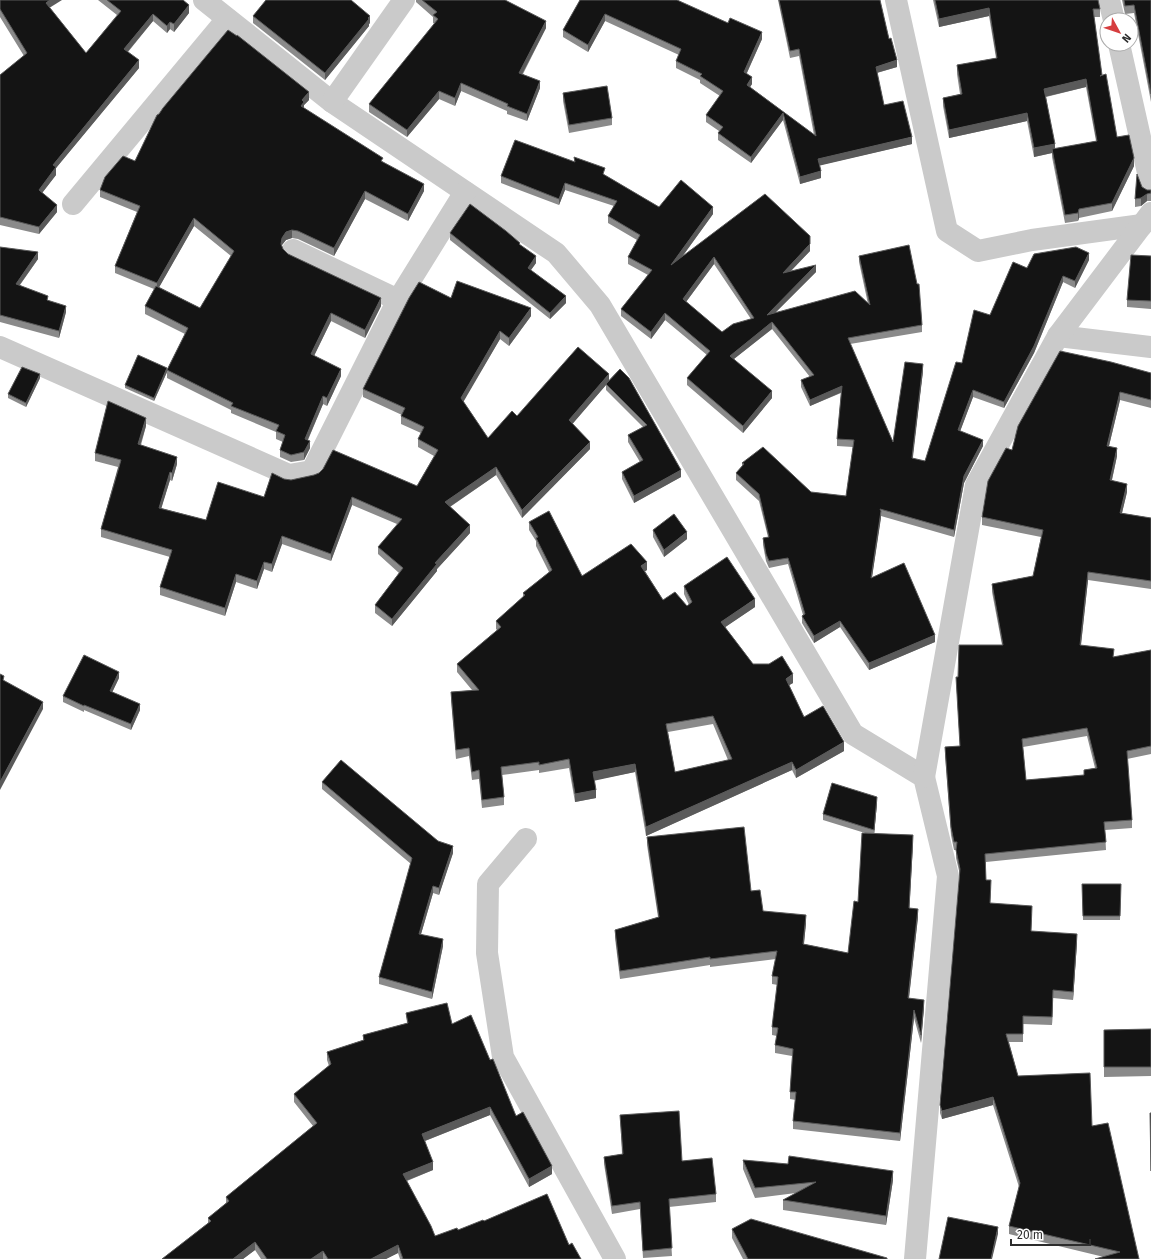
<svg xmlns="http://www.w3.org/2000/svg" width="1151" height="1259" viewBox="0 0 1151 1259" font-family="'Fira Sans',sans-serif">
  <rect width="100%" height="100%" fill="#fff"/>
  <g fill="none" stroke-linecap="round" stroke-linejoin="round">
    <g stroke="#cacaca" stroke-width="22">
      <polyline points="204,0 332,102 556,253 600,305 853,734 924,777 948,876 915,1259"/>
      <polyline points="896,0 947,231 978,251 1032,240 1142,225"/>
      <polyline points="1109,0 1114,20"/>
      <polyline points="1119,44 1151,186"/>
      <polyline points="332,102 404,0"/>
      <polyline points="73,204 227,19"/>
      <polyline points="293,250 398,300"/>
      <polyline points="1058,336 1151,347"/>
      <polyline points="0,347 289,475 312,471 398,300 465,192"/>
      <polyline points="924,777 976,485 1058,336 1151,213"/>
      <polyline points="526,839 488,884 487,953 503,1057 615,1259"/>
    </g>
  </g>
  <g fill="#8a8a8a" fill-rule="evenodd">
    <polygon points="0,0 50,8 86,53 117,15 98,0 183,0 189,13 174,32 170,29 167,33 153,21 128,52 139,68 56,168 56,175 42,193 57,212 39,234 0,225 0,75 24,56 0,17"/>
    <polygon points="416,0 505,0 546,28 523,74 540,88 527,121 507,114 507,111 461,91 455,106 439,99 407,137 369,112 369,104 435,24 433,23 433,17 416,2"/>
    <polygon points="580,0 762,39 747,73 752,84 750,87 814,135 799,56 790,58 778,0 880,0 889,39 897,67 877,73 884,105 912,144 820,165 821,178 800,184 783,120 751,163 718,140 718,133 719,131 706,122 706,115 720,96 700,83 700,80 676,68 676,61 679,55 605,21 588,52 563,37 563,30"/>
    <path d="M 933,0 L 1098,0 L 1100,9 L 1100,17 L 1094,17 L 1102,75 L 1117,137 L 1134,166 L 1112,211 L 1079,218 L 1078,221 L 1065,223 L 1052,157 L 1052,153 L 1034,157 L 1027,121 L 949,138 L 943,106 L 943,98 L 960,94 L 957,74 L 957,65 L 996,58 L 989,16 L 939,27 ZM 1086,87 L 1096,141 L 1055,149 L 1046,97 Z"/>
    <polygon points="1122,0 1151,0 1151,102 1134,13 1125,14"/>
    <polygon points="253,16 370,23 369,24 369,26 325,80 253,23"/>
    <polygon points="563,93 612,118 612,125 569,133 563,101"/>
    <path d="M 309,100 L 304,105 L 304,108 L 383,162 L 424,191 L 408,221 L 365,199 L 334,256 L 298,239 L 292,238 L 286,240 L 282,245 L 283,249 L 288,254 L 381,306 L 365,338 L 331,321 L 314,356 L 341,376 L 327,406 L 323,404 L 308,440 L 310,448 L 304,460 L 291,462 L 280,457 L 280,450 L 283,442 L 276,439 L 276,432 L 231,413 L 231,410 L 167,378 L 167,370 L 185,334 L 145,314 L 145,306 L 154,289 L 115,273 L 115,266 L 137,212 L 100,197 L 100,190 L 135,161 L 159,114 ZM 194,226 L 231,256 L 200,308 L 159,287 Z"/>
    <path d="M 574,157 L 659,207 L 713,214 L 682,257 L 810,251 L 791,271 L 816,272 L 776,312 L 868,304 L 859,262 L 859,256 L 922,325 L 922,332 L 850,344 L 893,442 L 923,371 L 912,459 L 925,461 L 962,363 L 990,315 L 1027,268 L 1089,260 L 1075,288 L 1063,282 L 1034,353 L 1004,408 L 973,397 L 960,431 L 983,446 L 964,483 L 954,537 L 881,516 L 872,577 L 935,642 L 869,670 L 840,627 L 814,643 L 802,623 L 802,616 L 803,615 L 788,564 L 769,568 L 766,561 L 763,545 L 763,538 L 768,537 L 759,501 L 736,480 L 736,473 L 742,466 L 742,463 L 811,492 L 846,496 L 853,447 L 837,446 L 837,439 L 841,393 L 810,406 L 801,387 L 801,380 L 810,377 L 772,329 L 734,359 L 772,398 L 743,433 L 687,385 L 687,378 L 707,355 L 665,320 L 651,339 L 621,316 L 621,309 L 648,275 L 628,264 L 628,257 L 637,240 L 608,223 L 608,216 L 614,206 L 565,190 L 559,205 L 501,183 L 501,176 L 574,162 ZM 714,264 L 751,319 L 722,332 L 686,302 Z"/>
    <polygon points="1142,187 1147,190 1151,190 1151,201 1147,201 1141,206 1135,207 1135,199"/>
    <polygon points="450,233 520,245 536,263 531,270 566,303 550,319 450,240"/>
    <polygon points="0,247 38,259 20,285 48,301 66,312 59,338 0,322"/>
    <polygon points="1151,256 1151,309 1127,307 1127,300"/>
    <polygon points="451,298 531,316 509,346 500,339 463,401 488,438 517,416 609,380 620,369 681,477 634,503 622,479 622,472 640,462 628,442 628,435 643,427 606,390 606,385 572,424 590,449 522,518 496,475 450,507 470,533 437,569 437,571 392,626 375,613 375,605 399,573 378,554 378,547 397,524 352,505 331,561 282,544 272,572 264,569 257,589 236,582 225,616 160,595 160,587 170,557 101,537 101,529 118,467 95,461 95,453 146,426 141,445 177,464 172,481 170,480 161,508 206,520 264,497 284,479 291,480 417,486 434,456 418,447 418,439 421,433 401,424 401,416 402,415 363,397 363,389"/>
    <polygon points="167,372 154,401 125,388 125,385"/>
    <path d="M 1151,373 L 1151,408 L 1120,400 L 1109,446 L 1117,456 L 1112,480 L 1127,492 L 1122,513 L 1151,518 L 1151,589 L 1088,580 L 1081,645 L 1114,657 L 1151,650 L 1151,754 L 1127,759 L 1132,820 L 1132,828 L 1105,830 L 1106,850 L 986,862 L 986,880 L 991,888 L 990,903 L 1032,914 L 1031,931 L 1077,942 L 1073,1000 L 1053,998 L 1052,1025 L 1023,1024 L 1023,1042 L 1009,1042 L 1018,1076 L 1092,1126 L 1139,1259 L 1104,1257 L 1009,1234 L 1009,1226 L 1019,1187 L 993,1105 L 942,1119 L 940,1113 L 940,1105 L 960,875 L 956,858 L 956,850 L 954,850 L 951,835 L 945,755 L 945,747 L 960,746 L 956,677 L 958,677 L 1002,645 L 992,592 L 992,584 L 1033,576 L 1041,537 L 982,525 L 982,517 L 1012,450 ZM 1087,736 L 1095,768 L 1084,770 L 1084,775 L 1026,780 L 1023,747 Z"/>
    <polygon points="40,378 26,407 8,398 8,394"/>
    <path d="M 529,522 L 582,576 L 647,570 L 645,571 L 663,600 L 687,606 L 689,605 L 684,594 L 684,586 L 755,607 L 725,627 L 753,664 L 793,683 L 789,685 L 804,717 L 844,751 L 796,778 L 792,770 L 646,836 L 635,772 L 594,780 L 596,798 L 575,802 L 569,768 L 539,773 L 539,770 L 502,775 L 504,797 L 504,805 L 482,808 L 479,779 L 472,780 L 469,756 L 456,759 L 451,700 L 451,692 L 472,690 L 457,672 L 457,664 L 497,630 L 496,629 L 496,621 L 523,597 L 523,593 L 549,572 L 536,546 L 536,541 L 529,530 ZM 713,724 L 728,760 L 675,772 L 668,732 Z"/>
    <polygon points="653,530 687,539 664,557 653,537"/>
    <polygon points="119,678 112,692 140,710 131,730 84,710 84,712 63,702 63,696"/>
    <polygon points="322,782 453,853 439,895 433,893 421,934 443,946 432,999 379,984 379,977 411,864 322,789"/>
    <polygon points="877,803 874,834 913,843 909,908 918,917 909,998 924,1007 921,1043 914,1018 900,1141 793,1129 793,1121 796,1100 790,1099 790,1092 792,1056 775,1053 775,1045 777,1036 772,1035 772,1027 778,985 772,984 772,976 776,959 710,967 710,965 620,979 615,938 615,930 658,917 647,845 647,837 751,891 763,911 806,923 804,944 848,953 858,902 865,833 823,820 823,814"/>
    <polygon points="1082,884 1121,884 1120,920 1083,920"/>
    <polygon points="406,1013 452,1024 490,1060 516,1116 552,1174 529,1187 490,1115 425,1141 433,1170 407,1181 435,1236 458,1230 484,1221 569,1245 581,1259 400,1259 398,1253 386,1259 261,1259 255,1250 243,1259 162,1259 208,1223 208,1218 226,1203 226,1197 313,1126 294,1102 294,1094 329,1066 327,1060 327,1052 363,1040 363,1035 407,1023"/>
    <polygon points="1151,1029 1151,1076 1104,1077 1104,1030"/>
    <polygon points="620,1115 682,1161 716,1194 716,1202 669,1207 672,1256 643,1258 640,1209 612,1214 604,1164 604,1157 622,1154"/>
    <polygon points="743,1160 893,1180 886,1225 783,1210 783,1200 796,1193 755,1198 743,1169"/>
    <polygon points="732,1229 887,1259 743,1259 732,1238"/>
  </g>
  <g fill="#5a5a5a">
    <polygon points="50,0 62,0 46,10 46,3"/>
    <polygon points="189,5 189,13 174,32 174,24"/>
    <polygon points="989,8 989,16 939,27 939,19"/>
    <polygon points="153,14 153,21 124,56 124,49"/>
    <polygon points="605,14 605,21 588,52 588,45"/>
    <polygon points="370,16 370,23 369,24 369,26 325,80 325,73"/>
    <polygon points="546,21 546,28 519,80 519,73"/>
    <polygon points="170,22 170,29 167,33 167,26"/>
    <polygon points="762,32 762,39 744,79 744,72"/>
    <polygon points="139,60 139,68 56,168 56,175 39,197 39,190 53,165"/>
    <polygon points="897,60 897,67 876,73 876,67"/>
    <polygon points="752,77 752,84 747,92 747,85"/>
    <polygon points="1086,79 1086,87 1044,97 1044,89"/>
    <polygon points="540,81 540,88 527,121 527,114"/>
    <polygon points="461,83 461,91 455,106 455,98"/>
    <polygon points="439,91 439,99 407,137 407,130"/>
    <polygon points="309,92 309,100 304,105 304,110 301,106 302,100"/>
    <polygon points="783,113 783,120 751,163 751,157"/>
    <polygon points="1027,113 1027,121 949,138 949,130"/>
    <polygon points="912,137 912,144 818,166 818,159"/>
    <polygon points="1055,144 1055,152 1052,149 1052,153 1034,157 1034,148"/>
    <polygon points="1134,158 1134,166 1112,211 1112,203"/>
    <polygon points="821,171 821,178 800,184 800,177"/>
    <polygon points="565,183 565,190 559,205 559,199"/>
    <polygon points="424,184 424,191 408,221 408,214"/>
    <polygon points="365,191 365,199 334,256 334,248"/>
    <polygon points="1147,194 1147,201 1141,206 1141,198"/>
    <polygon points="57,205 57,212 39,234 39,227"/>
    <polygon points="713,207 713,214 671,272 671,265"/>
    <polygon points="1079,209 1079,218 1078,221 1078,213"/>
    <polygon points="194,218 194,226 157,291 157,283"/>
    <polygon points="292,230 292,238 286,240 282,245 281,251 281,244 282,238 286,232"/>
    <polygon points="810,244 810,251 783,279 783,273"/>
    <polygon points="38,252 38,259 16,290 16,284"/>
    <polygon points="1089,253 1089,260 1075,288 1075,281"/>
    <polygon points="536,256 536,263 528,274 528,268"/>
    <polygon points="714,257 714,264 683,306 683,299"/>
    <polygon points="816,265 816,272 767,321 767,315"/>
    <polygon points="1063,276 1063,282 1034,353 1004,408 1004,402"/>
    <polygon points="566,296 566,303 550,319 550,313"/>
    <polygon points="381,298 381,306 365,338 365,330"/>
    <polygon points="66,306 66,312 59,338 59,331"/>
    <polygon points="531,308 531,316 509,346 509,338"/>
    <polygon points="331,313 331,321 311,362 311,354"/>
    <polygon points="665,313 665,320 651,339 651,332"/>
    <polygon points="772,322 772,329 730,362 730,356"/>
    <polygon points="500,331 500,339 461,406 461,398"/>
    <polygon points="923,364 923,371 912,465 912,458"/>
    <polygon points="167,368 167,372 154,401 154,398"/>
    <polygon points="341,369 341,376 327,406 327,398"/>
    <polygon points="40,374 40,378 26,407 26,403"/>
    <polygon points="609,374 609,382 606,384 606,385 569,428 569,420"/>
    <polygon points="842,386 842,392 810,406 810,400"/>
    <polygon points="973,390 973,397 958,437 958,430"/>
    <polygon points="772,391 772,398 743,433 743,426"/>
    <polygon points="1120,392 1120,400 1107,454 1107,446"/>
    <polygon points="323,396 323,404 305,446 305,439"/>
    <polygon points="146,418 146,426 138,452 138,444"/>
    <polygon points="983,440 983,446 964,483 954,537 954,530 964,476"/>
    <polygon points="310,441 310,448 304,460 304,452"/>
    <polygon points="590,442 590,449 522,518 522,510"/>
    <polygon points="1117,448 1117,456 1110,488 1110,480"/>
    <polygon points="177,457 177,464 172,481 172,473"/>
    <polygon points="496,467 496,475 445,510 445,502"/>
    <polygon points="681,470 681,477 634,503 634,496"/>
    <polygon points="170,472 170,480 159,516 159,508"/>
    <polygon points="1127,484 1127,492 1120,521 1120,513"/>
    <polygon points="352,497 352,505 331,561 331,554"/>
    <polygon points="881,511 881,518 871,584 871,578"/>
    <polygon points="470,525 470,533 437,569 437,571 392,626 392,619 435,563"/>
    <polygon points="687,532 687,539 664,557 664,550"/>
    <polygon points="282,536 282,544 272,572 272,564"/>
    <polygon points="264,562 264,569 257,589 257,581"/>
    <polygon points="647,562 647,570 641,574 641,566"/>
    <polygon points="1088,572 1088,580 1080,653 1080,645"/>
    <polygon points="236,574 236,582 225,616 225,608"/>
    <polygon points="755,599 755,607 721,630 721,622"/>
    <polygon points="840,621 840,627 814,643 814,636"/>
    <polygon points="935,635 935,642 869,670 869,663"/>
    <polygon points="119,672 119,678 110,697 110,691"/>
    <polygon points="793,674 793,683 786,687 786,679"/>
    <polygon points="43,702 43,709 0,790 0,782"/>
    <polygon points="140,704 140,710 131,730 131,724"/>
    <polygon points="844,742 844,751 796,778 796,770"/>
    <polygon points="792,762 792,770 646,836 646,827"/>
    <polygon points="635,764 635,772 593,781 593,772"/>
    <polygon points="596,790 596,798 575,802 575,794"/>
    <polygon points="877,797 877,803 874,836 874,830"/>
    <polygon points="913,835 913,843 909,915 909,908"/>
    <polygon points="453,846 453,853 439,895 439,888"/>
    <polygon points="433,886 433,893 419,941 419,934"/>
    <polygon points="918,909 918,917 908,1006 908,998"/>
    <polygon points="806,915 806,923 803,952 803,944"/>
    <polygon points="1077,934 1077,942 1073,1000 1073,992"/>
    <polygon points="443,939 443,946 432,999 432,992"/>
    <polygon points="1053,990 1053,998 1052,1025 1052,1017"/>
    <polygon points="924,1000 924,1007 921,1043 921,1035"/>
    <polygon points="914,1010 914,1018 900,1141 900,1133"/>
    <polygon points="993,1097 993,1105 942,1119 942,1111"/>
    <polygon points="490,1107 490,1115 422,1142 422,1134"/>
    <polygon points="433,1162 433,1170 403,1182 403,1174"/>
    <polygon points="552,1166 552,1174 529,1187 529,1179"/>
    <polygon points="893,1171 893,1180 886,1225 886,1216"/>
    <polygon points="998,1227 998,1234 992,1259 991,1259"/>
    <polygon points="255,1242 255,1250 243,1259 233,1259"/>
    <polygon points="398,1245 398,1253 386,1259 371,1259"/>
    <polygon points="323,1251 323,1259 311,1259"/>
  </g>
  <g fill="#141414" stroke="#5a5a5a" fill-rule="evenodd">
    <polygon points="0,0 50,0 46,3 86,53 121,11 107,0 183,0 189,5 174,24 170,22 167,26 153,14 124,49 139,60 53,165 56,167 39,190 57,205 39,227 0,217 0,75 27,53 0,9"/>
    <polygon points="266,0 351,0 370,16 368,18 369,19 325,73 253,16"/>
    <polygon points="422,0 505,0 546,21 519,73 540,81 527,114 507,106 508,104 461,83 455,98 439,91 407,130 369,104 438,19 433,15 437,12"/>
    <polygon points="580,0 677,0 728,23 730,18 762,32 744,72 752,77 747,85 816,136 799,49 790,51 779,0 880,0 889,39 891,38 897,60 876,67 884,105 903,101 912,137 818,159 821,171 800,177 783,113 751,157 718,133 723,127 706,115 723,91 700,76 702,74 676,61 681,49 605,14 588,45 563,30"/>
    <polygon points="935,0 1098,0 1100,9 1093,9 1102,75 1100,76 1106,74 1117,137 1129,135 1134,158 1112,203 1079,209 1078,213 1065,215 1052,149 1097,141 1086,79 1044,89 1055,144 1034,148 1027,113 949,130 943,98 962,94 957,65 997,58 989,8 939,19"/>
    <polygon points="1124,0 1151,0 1151,94 1134,5 1125,6"/>
    <polygon points="228,30 237,36 237,35 309,92 302,100 304,102 301,106 383,158 381,161 424,184 408,214 365,191 334,248 298,231 292,230 286,232 282,238 281,244 283,249 288,254 381,298 365,330 331,313 311,354 341,369 327,398 323,396 305,439 310,441 304,452 291,455 280,450 285,435 276,431 279,425 231,406 233,403 167,370 188,328 145,306 156,286 200,308 234,251 194,218 157,283 115,266 140,206 100,190 105,177 123,156 135,161 157,115 159,114 163,108"/>
    <polygon points="607,86 612,118 569,125 563,93"/>
    <path d="M 515,140 L 575,162 L 574,157 L 605,168 L 603,174 L 659,207 L 681,180 L 713,207 L 671,265 L 765,194 L 810,236 L 810,244 L 783,273 L 816,265 L 767,315 L 855,291 L 870,305 L 859,256 L 909,245 L 917,284 L 919,284 L 922,325 L 848,338 L 893,442 L 905,362 L 923,364 L 912,458 L 925,461 L 956,362 L 962,363 L 974,310 L 990,315 L 1013,262 L 1027,268 L 1034,254 L 1076,247 L 1089,253 L 1075,281 L 1063,276 L 1034,346 L 1004,402 L 973,390 L 958,430 L 983,440 L 964,476 L 954,530 L 880,509 L 881,511 L 871,578 L 904,563 L 935,635 L 869,663 L 840,621 L 814,636 L 802,616 L 805,614 L 788,558 L 769,561 L 766,554 L 763,538 L 769,537 L 759,494 L 736,473 L 744,464 L 742,463 L 763,447 L 811,492 L 846,496 L 854,440 L 837,439 L 842,386 L 810,400 L 801,380 L 814,375 L 772,322 L 730,356 L 772,391 L 743,426 L 687,378 L 710,351 L 665,313 L 651,332 L 621,309 L 652,270 L 628,257 L 640,235 L 608,216 L 617,201 L 565,183 L 559,199 L 501,176 ZM 714,257 L 754,318 L 733,324 L 722,332 L 683,299 Z"/>
    <polygon points="1137,174 1142,187 1147,190 1151,190 1151,193 1147,194 1141,198 1135,199"/>
    <polygon points="470,204 506,231 520,243 519,244 536,256 528,268 566,296 550,313 450,233"/>
    <polygon points="0,247 38,252 16,284 48,296 47,300 66,306 59,331 0,315"/>
    <polygon points="1131,255 1151,256 1151,301 1127,300"/>
    <polygon points="457,281 531,308 509,338 500,331 461,398 488,438 512,411 517,416 578,347 609,374 569,420 590,442 522,510 496,467 445,502 470,525 435,563 437,564 392,619 375,605 403,568 378,547 402,519 352,497 331,554 282,536 272,564 264,562 257,581 236,574 225,608 160,587 172,550 101,529 121,460 95,453 108,401 146,418 138,444 177,457 172,473 170,472 159,508 206,520 218,482 264,497 272,473 284,479 291,480 314,475 319,473 323,469 333,450 417,486 438,450 418,439 424,427 401,416 405,408 363,389 409,298 419,282 451,298"/>
    <path d="M 1060,351 L 1111,362 L 1151,373 L 1151,400 L 1120,392 L 1107,446 L 1117,448 L 1110,480 L 1127,484 L 1120,513 L 1151,518 L 1151,581 L 1088,572 L 1080,645 L 1114,649 L 1113,657 L 1151,650 L 1151,746 L 1127,751 L 1132,820 L 1104,822 L 1106,842 L 985,854 L 986,880 L 991,880 L 990,903 L 1032,906 L 1031,931 L 1077,934 L 1073,992 L 1053,990 L 1052,1017 L 1023,1016 L 1023,1034 L 1006,1034 L 1018,1076 L 1090,1073 L 1092,1126 L 1108,1123 L 1139,1259 L 1095,1259 L 1120,1252 L 1009,1226 L 1020,1183 L 993,1097 L 942,1111 L 940,1105 L 960,869 L 956,850 L 957,842 L 954,842 L 951,827 L 945,747 L 960,746 L 956,677 L 958,677 L 959,645 L 1003,645 L 992,584 L 1033,576 L 1043,530 L 982,517 L 988,481 L 1006,448 L 1012,450 L 1018,426 ZM 1087,728 L 1097,768 L 1084,770 L 1084,775 L 1026,780 L 1022,739 Z"/>
    <polygon points="138,355 167,368 154,398 125,385"/>
    <polygon points="22,367 40,374 26,403 8,394"/>
    <polygon points="620,369 629,378 681,470 634,496 622,472 643,460 628,435 647,425 606,384"/>
    <path d="M 549,511 L 582,576 L 631,544 L 647,562 L 641,566 L 663,600 L 675,592 L 687,606 L 692,602 L 684,586 L 727,557 L 755,599 L 721,622 L 753,664 L 769,664 L 782,656 L 793,674 L 786,679 L 804,717 L 823,706 L 844,742 L 796,770 L 792,762 L 646,827 L 635,764 L 593,772 L 596,790 L 575,794 L 569,759 L 539,765 L 539,762 L 501,767 L 504,797 L 482,800 L 479,770 L 472,772 L 469,748 L 456,750 L 451,692 L 479,690 L 457,664 L 501,627 L 496,621 L 525,595 L 523,593 L 552,570 L 536,538 L 538,537 L 529,522 ZM 713,716 L 732,759 L 675,772 L 666,724 Z"/>
    <polygon points="674,514 687,532 664,550 653,530"/>
    <polygon points="84,655 119,672 110,691 140,704 131,724 84,705 84,706 63,696"/>
    <polygon points="0,674 4,676 3,680 43,702 0,782"/>
    <polygon points="341,760 438,841 453,846 439,888 433,886 419,934 443,939 432,992 379,977 412,858 322,782"/>
    <polygon points="832,783 877,797 874,830 823,814"/>
    <polygon points="744,827 751,891 760,890 763,911 806,915 803,944 848,953 854,901 858,902 862,833 913,835 909,908 918,909 908,998 924,1000 921,1035 914,1010 900,1133 793,1121 796,1092 790,1092 793,1049 775,1045 778,1028 772,1027 778,977 772,976 777,951 710,959 710,957 620,971 615,930 659,917 647,837"/>
    <polygon points="1082,884 1121,884 1120,916 1083,916"/>
    <polygon points="447,1003 452,1024 471,1015 490,1060 493,1059 516,1116 523,1112 552,1166 529,1179 490,1107 422,1134 433,1162 403,1174 431,1226 435,1236 457,1228 458,1230 483,1220 484,1221 547,1194 569,1245 572,1243 581,1259 403,1259 398,1245 371,1259 328,1259 323,1251 311,1259 267,1259 255,1242 233,1259 162,1259 211,1221 208,1218 229,1201 226,1197 317,1123 294,1094 331,1064 327,1052 364,1040 363,1035 408,1023 406,1013"/>
    <polygon points="1151,1029 1151,1067 1104,1067 1104,1030"/>
    <polygon points="679,1111 682,1161 712,1158 716,1194 669,1199 672,1248 643,1251 640,1202 612,1206 604,1157 623,1154 620,1115"/>
    <polygon points="1150,1113 1151,1113 1151,1171"/>
    <polygon points="789,1156 893,1171 886,1216 783,1200 816,1182 755,1188 743,1160 788,1164"/>
    <polygon points="948,1217 998,1227 991,1259 939,1259"/>
    <polygon points="751,1219 887,1258 887,1259 748,1259 732,1229"/>
  </g>
  <g transform="translate(1119 32) rotate(130)"><circle r="19" fill="#ffffff" stroke="#ababab"/>
  <path d="M0-3L7 15L0 10L-7 15Z" fill="#d63d3f"/>
  <text y="-6" font-size="11" font-weight="bold" text-anchor="middle" fill="#2d2d2d">N</text>
  </g>
  <path d="M1011 1239v6h79v-6" fill="none" stroke="#2d2d2d" stroke-width="2"/>
  <text x="1017" y="1239" font-size="12" fill="#2d2d2d" stroke="#ffffff" stroke-width="3" paint-order="stroke">20 m</text>
</svg>
